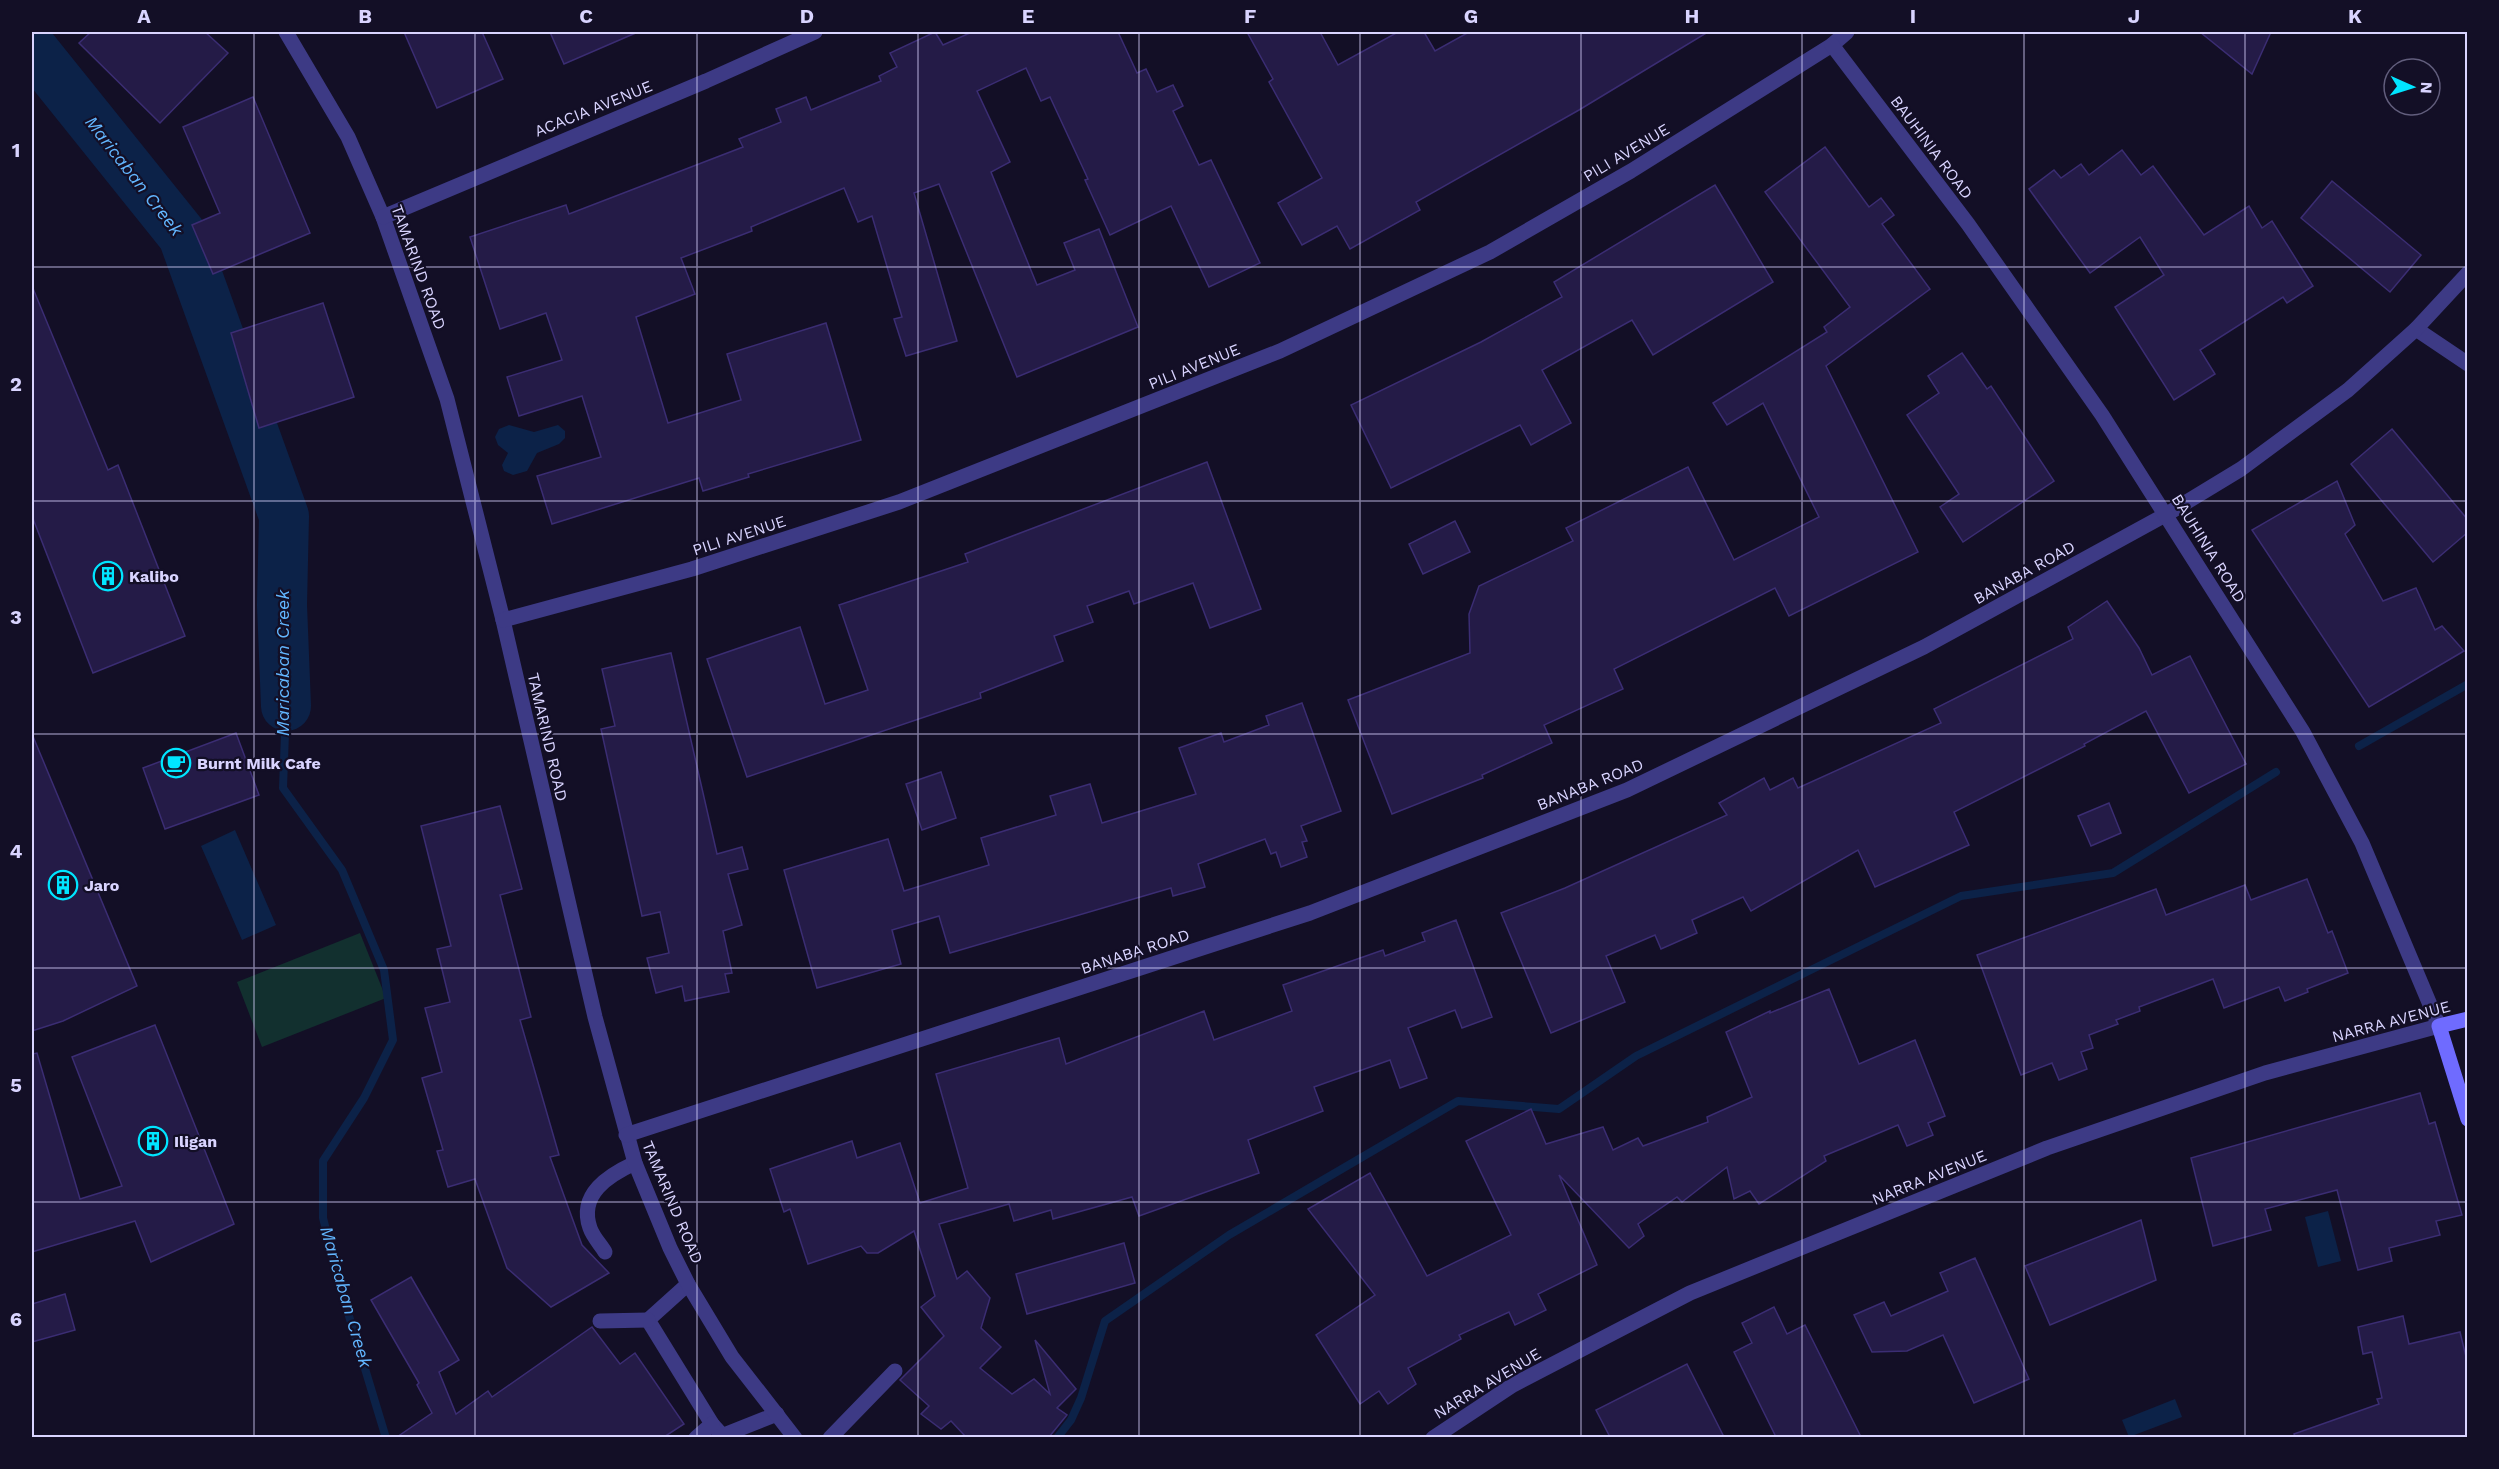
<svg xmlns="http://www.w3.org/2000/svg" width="2499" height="1469" viewBox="0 0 2499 1469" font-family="'Work Sans',sans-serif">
  <rect width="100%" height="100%" fill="#130f26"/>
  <polygon fill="#12302f" points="360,933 386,998 262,1047 237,982"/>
  <g fill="#0c2248">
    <polygon points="509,425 534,432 558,425 565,431 565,438 559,444 537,453 527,471 513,475 504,471 502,465 508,453 498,445 495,437 499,429"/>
    <polygon points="235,830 276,925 242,940 201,846"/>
    <polygon points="2328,1211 2341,1261 2318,1267 2305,1217"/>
    <polygon points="2175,1399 2182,1417 2129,1437 2122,1420"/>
  </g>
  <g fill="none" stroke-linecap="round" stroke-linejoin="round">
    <g stroke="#0c2248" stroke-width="8">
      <polyline points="286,706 283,788 342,870 384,970 393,1040 364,1098 323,1161 323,1218 346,1306 386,1438"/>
      <polyline points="2359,746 2468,684"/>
      <polyline points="1057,1438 1071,1420 1081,1398 1105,1321 1229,1235 1458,1101 1559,1109 1636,1056 1961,896 2113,873 2276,772"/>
    </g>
    <polyline stroke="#0c2248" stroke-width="50" points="32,48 183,236 284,516 282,605 286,706"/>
  </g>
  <g fill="#241b47" stroke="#3b2d73" stroke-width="1.5">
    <polygon points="91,32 205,32 228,53 160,123 79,43"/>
    <polygon points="404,32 482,32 503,79 437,108"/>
    <polygon points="550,32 638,32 564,64"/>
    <polygon points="935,32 943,45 972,32 1118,32 1137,73 1146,69 1157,92 1173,85 1183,106 1173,111 1199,165 1211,160 1260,263 1209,287 1171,206 1110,235 1085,180 1088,179 1050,97 1041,101 1026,68 977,91 1010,162 991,172 1037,285 1075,270 1064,243 1099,229 1138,327 1017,377 939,184 914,193 957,341 906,356 894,319 902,317 872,216 858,222 844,188 751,227 752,231 681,258 695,294 636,317 668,423 741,400 727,354 826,323 861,440 748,474 749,477 703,491 699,478 552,524 537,476 601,457 582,396 519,416 507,377 562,360 546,313 500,329 470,237 566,205 569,214 743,147 739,139 781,122 776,109 806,97 811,110 881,81 879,76 897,67 890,53"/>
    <polygon points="1247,32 1320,32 1338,65 1398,32 1424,32 1435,51 1469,32 1708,32 1579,110 1416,202 1420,210 1350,249 1337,226 1302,245 1278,203 1322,178 1269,82 1273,79"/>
    <polygon points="2200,32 2271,32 2252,74"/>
    <polygon points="253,97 310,233 213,274 192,225 220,213 183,127"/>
    <polygon points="1825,147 1869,207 1881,198 1894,215 1882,224 1930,289 1826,366 1918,552 1789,616 1775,588 1614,669 1623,689 1544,725 1552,743 1482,775 1483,778 1392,814 1348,700 1470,653 1469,614 1479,586 1573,541 1566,528 1688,467 1734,560 1819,517 1763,403 1727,425 1713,403 1827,332 1824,327 1850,307 1765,192"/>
    <polygon points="2122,150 2141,175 2153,166 2204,235 2249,206 2262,228 2272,221 2313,286 2287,303 2283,297 2200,350 2215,374 2174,400 2115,307 2164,275 2140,237 2090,273 2029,189 2054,170 2061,178 2081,164 2089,175"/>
    <polygon points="2332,181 2421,255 2390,292 2301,218"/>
    <polygon points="1715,185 1773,282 1653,355 1632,320 1542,370 1571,423 1531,445 1520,425 1391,488 1351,405 1481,342 1562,297 1554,282"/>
    <polygon points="32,286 108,470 118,465 185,636 93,673 32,516"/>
    <polygon points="323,303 354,397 259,428 231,333"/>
    <polygon points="1962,353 1987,389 1991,386 2054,481 1963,542 1940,507 1959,494 1907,415 1939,393 1928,376"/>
    <polygon points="2392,429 2468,520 2468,532 2433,562 2351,464"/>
    <polygon points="1207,462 1261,609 1210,628 1193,583 1134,604 1129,591 1087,606 1093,622 1054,636 1063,661 980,693 981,698 747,777 707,659 800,627 825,704 868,690 839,605 968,562 965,554"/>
    <polygon points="2337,481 2355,525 2345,534 2383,601 2416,588 2435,630 2442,626 2464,651 2369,707 2252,530"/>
    <polygon points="1455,521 1470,552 1423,574 1409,544"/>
    <polygon points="2107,601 2139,648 2152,675 2190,656 2246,764 2189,793 2146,711 2084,744 2085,746 1954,812 1969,845 1875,887 1858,850 1751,911 1743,897 1692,920 1697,933 1661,949 1655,935 1606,956 1625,1002 1551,1033 1501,913 1565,888 1727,815 1719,803 1764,778 1770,790 1793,778 1798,788 1941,723 1934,709 2073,639 2068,627"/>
    <polygon points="671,653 717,854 742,847 748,869 728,874 742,925 723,931 732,973 725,974 729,992 685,1001 682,986 656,993 647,958 669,953 660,912 642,916 601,729 615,726 602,669"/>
    <polygon points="1302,703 1341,811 1301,826 1307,841 1302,842 1307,857 1281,867 1276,852 1271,854 1265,839 1198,864 1205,887 1173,896 1171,888 950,953 939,916 892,930 901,964 817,988 784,870 888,839 904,891 989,865 981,838 1056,815 1050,796 1090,784 1102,823 1196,794 1179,748 1221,733 1224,742 1269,725 1266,716"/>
    <polygon points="236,733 259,795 165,829 143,768"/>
    <polygon points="32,734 137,986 63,1021 32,1031"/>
    <polygon points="941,772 956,818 922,830 906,784"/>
    <polygon points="2109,803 2121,833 2091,846 2078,816"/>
    <polygon points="500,806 522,889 500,895 531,1017 520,1020 559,1155 550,1157 582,1245 609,1273 551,1307 507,1268 475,1179 448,1187 437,1151 443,1150 422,1078 442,1072 425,1008 450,1002 437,949 451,946 421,826"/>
    <polygon points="2307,879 2328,933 2332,931 2348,973 2307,989 2308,992 2285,1001 2279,987 2224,1008 2213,979 2139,1007 2140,1011 2116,1020 2118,1024 2089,1035 2093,1048 2081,1052 2087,1069 2059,1080 2052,1063 2021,1075 1977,955 2156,889 2166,915 2245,885 2251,900"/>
    <polygon points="1456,920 1492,1017 1462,1028 1455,1010 1408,1028 1427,1078 1400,1088 1390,1060 1314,1087 1323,1111 1248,1140 1259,1173 1139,1216 1132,1197 1053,1219 1051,1210 1014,1221 1009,1204 939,1224 957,1279 967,1271 990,1298 981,1328 1001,1347 980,1368 1012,1394 1034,1379 1050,1394 1035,1340 1076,1389 1057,1408 1067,1415 1049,1437 966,1437 951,1421 941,1429 921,1414 929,1406 900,1380 944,1336 921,1307 935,1296 914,1231 878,1253 867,1253 861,1246 808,1264 790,1209 784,1212 770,1169 852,1141 857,1158 900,1143 920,1203 968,1188 936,1074 1059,1038 1066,1064 1204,1011 1214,1040 1292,1011 1283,985 1383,950 1385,956 1425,941 1422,933"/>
    <polygon points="1829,989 1859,1064 1915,1040 1945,1116 1928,1123 1933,1135 1907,1146 1898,1125 1824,1156 1826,1161 1759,1204 1750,1191 1734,1199 1727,1167 1682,1202 1677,1197 1638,1224 1644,1236 1629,1248 1559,1175 1597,1265 1538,1294 1546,1310 1515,1325 1509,1312 1459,1335 1461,1339 1408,1368 1416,1384 1388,1404 1379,1391 1360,1404 1316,1335 1375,1295 1308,1209 1370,1173 1427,1276 1511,1235 1466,1141 1531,1109 1546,1144 1603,1127 1613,1150 1638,1138 1643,1146 1708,1122 1707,1117 1752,1097 1726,1032 1770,1011 1770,1013"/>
    <polygon points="155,1025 234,1224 151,1262 135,1221 32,1252 32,1054 37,1053 80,1199 122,1186 72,1057"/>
    <polygon points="2420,1093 2429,1124 2435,1122 2462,1215 2436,1221 2440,1235 2389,1248 2392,1261 2358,1270 2337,1190 2265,1209 2271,1230 2213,1246 2191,1158"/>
    <polygon points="2141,1220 2156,1280 2050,1325 2025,1266"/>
    <polygon points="1124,1243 1135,1283 1027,1314 1016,1274"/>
    <polygon points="1975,1258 2029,1379 1974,1403 1943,1335 1907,1351 1872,1352 1854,1315 1884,1302 1891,1316 1948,1291 1940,1273"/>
    <polygon points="411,1277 459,1360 439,1372 456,1414 488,1391 492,1397 592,1327 620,1364 635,1353 684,1424 664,1437 397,1437 432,1413 417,1385 419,1383 371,1300"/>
    <polygon points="65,1294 75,1330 32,1342 32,1304"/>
    <polygon points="1774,1307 1787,1334 1805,1325 1861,1437 1776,1437 1734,1352 1752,1343 1742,1323"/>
    <polygon points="2403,1316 2409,1344 2460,1332 2468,1365 2468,1437 2295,1437 2294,1434 2379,1404 2377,1399 2382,1398 2372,1352 2363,1354 2358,1327"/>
    <polygon points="1687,1364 1724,1437 1610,1437 1596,1410"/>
  </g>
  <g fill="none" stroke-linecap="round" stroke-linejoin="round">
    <g stroke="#3d3a85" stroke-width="15">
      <path d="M 605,1252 C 601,1245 593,1237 590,1228 C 578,1194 609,1175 635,1163"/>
      <polyline points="688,1284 648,1320 712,1424 721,1434 724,1435 777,1414"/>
      <polyline points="600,1321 648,1320"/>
      <polyline points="696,1438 712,1424"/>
      <polyline points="830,1438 895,1371"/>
    </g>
    <g stroke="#3d3a85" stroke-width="15">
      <polyline points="286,32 348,137 383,217 447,399 503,620 595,1017 635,1163 670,1248 688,1284 732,1357 795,1438"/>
      <polyline points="383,217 706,81 815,32"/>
      <polyline points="2416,329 2468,364"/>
      <polyline points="503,620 692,569 899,502 1280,351 1490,252 1631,171 1832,45 1847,32"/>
      <polyline points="626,1135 1310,913 1627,790 1924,647 2167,514 2241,469 2348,390 2416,329 2468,273"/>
      <polyline points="1433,1438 1513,1385 1690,1293 2047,1148 2265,1073 2439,1026 2362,843 2303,732 2102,415 1968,224 1832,45"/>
    </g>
    <polyline stroke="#6f6bff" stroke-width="15" points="2468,1019 2439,1026 2468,1119"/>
  </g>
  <path fill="none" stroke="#d9d4ff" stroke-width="1.5" stroke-opacity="0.55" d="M 254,32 L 254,1438M 475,32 L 475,1438M 697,32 L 697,1438M 918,32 L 918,1438M 1139,32 L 1139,1438M 1360,32 L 1360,1438M 1581,32 L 1581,1438M 1802,32 L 1802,1438M 2024,32 L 2024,1438M 2245,32 L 2245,1438M 32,267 L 2468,267M 32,501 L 2468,501M 32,734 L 2468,734M 32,968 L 2468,968M 32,1202 L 2468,1202"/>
  <defs>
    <g id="building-ring" transform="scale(1.5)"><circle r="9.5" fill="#130f26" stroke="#00e5ff" stroke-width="1.5"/><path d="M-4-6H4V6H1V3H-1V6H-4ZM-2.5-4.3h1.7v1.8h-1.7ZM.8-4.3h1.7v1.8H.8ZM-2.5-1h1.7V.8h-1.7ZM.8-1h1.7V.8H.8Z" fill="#00e5ff"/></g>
    <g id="cafe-ring" transform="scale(1.5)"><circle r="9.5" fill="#130f26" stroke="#00e5ff" stroke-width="1.5"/><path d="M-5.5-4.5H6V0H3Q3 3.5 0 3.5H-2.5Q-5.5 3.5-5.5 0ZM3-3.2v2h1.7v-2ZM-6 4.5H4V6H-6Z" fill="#00e5ff"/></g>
  </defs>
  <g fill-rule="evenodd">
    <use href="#building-ring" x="108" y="576"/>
    <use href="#cafe-ring" x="176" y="763"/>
    <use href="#building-ring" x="63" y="885"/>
    <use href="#building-ring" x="153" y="1141"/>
  </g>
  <g text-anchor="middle" stroke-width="4.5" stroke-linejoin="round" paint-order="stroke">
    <g font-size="16" fill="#d9d4ff" stroke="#130f26">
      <text transform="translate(593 108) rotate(-22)" y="6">ACACIA AVENUE</text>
      <text transform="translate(1932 147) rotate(53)" y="6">BAUHINIA ROAD</text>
      <text transform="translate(1626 152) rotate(-31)" y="6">PILI AVENUE</text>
      <text transform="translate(419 267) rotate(70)" y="6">TAMARIND ROAD</text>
      <text transform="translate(1194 366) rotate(-22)" y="6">PILI AVENUE</text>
      <text transform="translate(739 535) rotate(-18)" y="6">PILI AVENUE</text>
      <text transform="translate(2209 548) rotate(58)" y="6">BAUHINIA ROAD</text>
      <text transform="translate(2024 572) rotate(-29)" y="6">BANABA ROAD</text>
      <text transform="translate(548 737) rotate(77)" y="6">TAMARIND ROAD</text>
      <text transform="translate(1590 784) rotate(-22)" y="6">BANABA ROAD</text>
      <text transform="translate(1135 951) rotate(-18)" y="6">BANABA ROAD</text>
      <text transform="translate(2391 1021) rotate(-15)" y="6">NARRA AVENUE</text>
      <text transform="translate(1929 1177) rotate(-22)" y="6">NARRA AVENUE</text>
      <text transform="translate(673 1202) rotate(67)" y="6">TAMARIND ROAD</text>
      <text transform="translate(1487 1383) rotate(-31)" y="6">NARRA AVENUE</text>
    </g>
    <g font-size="16" font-weight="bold" fill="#d9d4ff" stroke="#130f26" text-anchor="start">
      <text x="129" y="582">Kalibo</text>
      <text x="197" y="769">Burnt Milk Cafe</text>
      <text x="84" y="891">Jaro</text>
      <text x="174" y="1147">Iligan</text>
    </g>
    <g font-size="18" font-style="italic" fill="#62b6ff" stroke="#130f26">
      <text transform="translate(134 176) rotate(52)" y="6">Maricaban Creek</text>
      <text transform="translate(283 663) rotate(-90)" y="6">Maricaban Creek</text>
      <text transform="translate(346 1297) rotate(74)" y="6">Maricaban Creek</text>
    </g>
  </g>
  <rect width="2499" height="1469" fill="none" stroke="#130f26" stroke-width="66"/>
  <g transform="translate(2412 87) rotate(93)"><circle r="28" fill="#130f26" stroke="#625e7d" stroke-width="1.5"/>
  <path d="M0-4.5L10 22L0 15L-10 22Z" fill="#00e5ff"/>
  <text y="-9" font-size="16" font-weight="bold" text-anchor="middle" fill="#d9d4ff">N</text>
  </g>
  <rect x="33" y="33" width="2433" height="1403" fill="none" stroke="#d9d4ff" stroke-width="2"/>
  <g font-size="20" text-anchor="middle" font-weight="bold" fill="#d9d4ff">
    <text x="144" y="23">A</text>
    <text x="365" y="23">B</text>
    <text x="586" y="23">C</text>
    <text x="807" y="23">D</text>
    <text x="1028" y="23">E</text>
    <text x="1250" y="23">F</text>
    <text x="1471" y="23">G</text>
    <text x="1692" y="23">H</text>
    <text x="1913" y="23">I</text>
    <text x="2134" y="23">J</text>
    <text x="2355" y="23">K</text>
    <text x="16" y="157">1</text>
    <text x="16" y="391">2</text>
    <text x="16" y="624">3</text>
    <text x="16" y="858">4</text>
    <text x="16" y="1092">5</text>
    <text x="16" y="1326">6</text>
  </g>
</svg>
